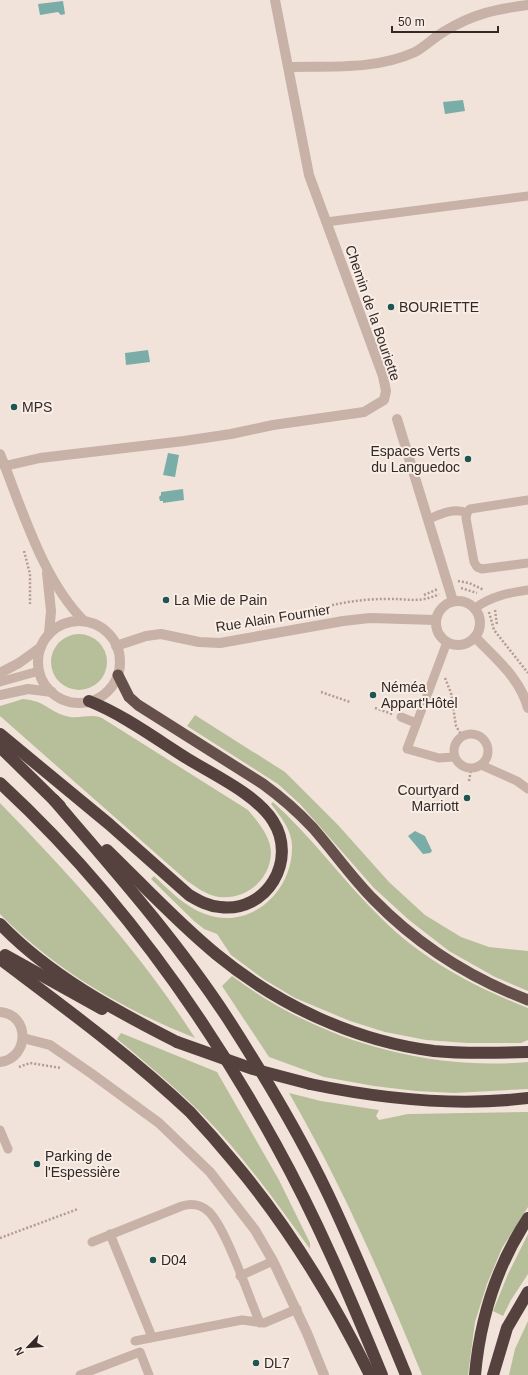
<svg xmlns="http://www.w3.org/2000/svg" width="528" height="1375" viewBox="0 0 528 1375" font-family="Arial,sans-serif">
  <rect width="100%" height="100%" fill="#f1e3da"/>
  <g fill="#b7bf9a">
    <circle cx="79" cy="662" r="28"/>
    <path d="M 23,699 C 46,701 48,711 66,716 C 78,720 91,713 102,718 L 248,810 C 258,822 271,837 271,853 C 270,881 245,900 219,897 C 206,895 196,887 186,880 L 0,716 L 0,706 Z"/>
    <polygon points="195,715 285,772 338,825 389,882 425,915 461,937 489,947 528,951 528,991 495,977 449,951 409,920 374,888 300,804 278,784 187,726"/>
    <path d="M 273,802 C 312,837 343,881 381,918 C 422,959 474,987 528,1008 L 528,1040 L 521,1043 L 467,1043 L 426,1040 L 385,1032 L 350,1021 L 295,998 L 265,980 L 231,955 L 217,934 L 204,929 L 194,921 L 151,879 L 154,876 C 169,890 185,907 205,914 C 250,931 293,892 292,846 C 292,830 280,816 271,804 Z"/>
    <path d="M 0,803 C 71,876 140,952 195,1038 C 122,1009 55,970 0,914 Z"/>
    <path d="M 232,976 C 316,1039 423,1071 528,1062 L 528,1089 L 454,1093 L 416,1091 L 374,1086 L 324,1077 L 269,1057 L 222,986 Z"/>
    <path d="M 121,1033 L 217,1072 L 279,1180 L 310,1243 L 310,1249 C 284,1213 258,1177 229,1143 C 196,1105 156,1071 117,1039 Z"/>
    <path d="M 289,1093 L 321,1101 L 379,1110 L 376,1116 L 379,1120 L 408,1114 L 528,1112 L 528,1207 L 502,1248 L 487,1284 L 475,1322 L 468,1375 L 422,1375 C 382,1277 342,1185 289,1093 Z"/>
    <polygon points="528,1234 528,1274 511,1300 503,1316 493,1311 508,1274"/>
    <polygon points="528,1321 528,1375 509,1375 515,1349"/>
  </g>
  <g fill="#7aada8">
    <polygon points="63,1 65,14 61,15 58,12 40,15 38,4"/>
    <polygon points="463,100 465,111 445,114 443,102"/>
    <polygon points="148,350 150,362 126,365 125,353"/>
    <polygon points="168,453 179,455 175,477 163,475"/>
    <polygon points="183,489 184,500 163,503 163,501 160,501 159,497 161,495 161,492"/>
    <polygon points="415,831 425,836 432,851 430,853 423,854 408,836"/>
  </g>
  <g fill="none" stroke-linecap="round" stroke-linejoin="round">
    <g stroke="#b49b91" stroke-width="2.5" stroke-dasharray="2 2" stroke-linecap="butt">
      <polyline points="24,551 30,574 30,604"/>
      <polyline points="458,581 469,583 484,590"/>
      <polyline points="461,588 477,593"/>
      <polyline points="424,595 438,589"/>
      <polyline points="495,610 497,625"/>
      <path d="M 313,611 C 334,603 362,599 385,599 C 406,598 419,604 439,594"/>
      <polyline points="489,612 494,630 528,673"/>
      <polyline points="445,678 451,693 456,726 462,736"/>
      <polyline points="321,692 350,702"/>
      <polyline points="375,708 392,714"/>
      <polyline points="469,781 471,770"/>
      <polyline points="19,1067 30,1063 61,1068"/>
      <polyline points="0,1238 78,1209"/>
    </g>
    <g stroke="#c8b1a6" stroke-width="9">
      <polyline points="326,222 528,196"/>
      <polyline points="528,500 470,509 467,513 466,518 474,562 477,567 482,569 528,563"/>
      <path d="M 429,519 C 440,514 455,507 467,513"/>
      <path d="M 475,608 C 492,596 508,593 528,590"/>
      <polyline points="447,642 407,749 439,758 454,757"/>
      <polyline points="0,682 39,671"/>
      <polyline points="401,717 416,723"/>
      <circle cx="471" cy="751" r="17"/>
      <polyline points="481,765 517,781 528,789"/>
      <polyline points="0,1130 8,1149"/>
      <polyline points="110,1234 152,1337"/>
      <path d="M 92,1242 L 182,1206 C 192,1203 200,1204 208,1211 C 226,1227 249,1298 260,1323"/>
      <polyline points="240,1276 273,1261"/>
      <polyline points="135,1341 242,1320 264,1323 297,1309"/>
      <polyline points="80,1375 140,1352 149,1375"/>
    </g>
    <g stroke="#c8b1a6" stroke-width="10">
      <path d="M 289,67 C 330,66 376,70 415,52 C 425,47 434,37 445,31 C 473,14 496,9 528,5"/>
      <polyline points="397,419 453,601"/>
      <polyline points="5,466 40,458 184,441 231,434 273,425 364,412 384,400 386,391 383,376 309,175 275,0"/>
      <circle cx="458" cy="623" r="22"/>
      <path d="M 475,637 C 496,659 520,678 528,708"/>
      <polyline points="116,646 146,636 161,634 199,642 220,643 343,621 370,618 436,620"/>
      <path d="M 0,1012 C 30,1014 30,1058 0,1062"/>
      <polyline points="23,1038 50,1045 92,1074 159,1123 210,1172 255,1230 273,1261 307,1333 324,1375"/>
    </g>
    <g stroke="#c8b1a6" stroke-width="10">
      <path d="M 0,454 C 22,508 42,579 84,621"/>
      <polyline points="47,573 51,611 49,634"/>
      <circle cx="79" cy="662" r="41"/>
      <polyline points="0,673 19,663 41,647"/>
      <polyline points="0,695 28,689 52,692"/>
    </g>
    <path stroke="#66504b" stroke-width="11" d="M 118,675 L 129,697 L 138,705 L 263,784 C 281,797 298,812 313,828 C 334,852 352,878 374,900 C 417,944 470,978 528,1000"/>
    <g stroke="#55423e" stroke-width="12">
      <path d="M 0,734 L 109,824 L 189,895 C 199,901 208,906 220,907 C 267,913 298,860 273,821 C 257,795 214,775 188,759 C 156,739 124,715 89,701"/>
      <polyline points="0,747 60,806"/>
      <path d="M 0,783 C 112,886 203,1012 276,1145 C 317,1219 350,1297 382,1375"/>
      <path d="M 54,800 C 115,871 177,941 228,1019 C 264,1075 299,1133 328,1194 C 356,1253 381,1314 406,1375"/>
      <path d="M 107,850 C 143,885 177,922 216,954 C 278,1005 354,1041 434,1051 C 465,1054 497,1053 528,1052"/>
      <path d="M 0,924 C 49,975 114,1010 177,1042"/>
      <polyline points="5,955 102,1009"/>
      <path d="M 0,959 C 65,1008 131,1056 190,1112 C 205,1128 220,1145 234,1162 C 289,1227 332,1298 370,1375"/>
      <path d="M 310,1084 C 382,1099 455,1107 528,1098"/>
      <path d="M 475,1375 C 480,1319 497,1265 528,1218"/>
      <polyline points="493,1375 507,1328 528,1292"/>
    </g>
    <polyline stroke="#55423e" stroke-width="12" points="177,1042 253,1069 310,1084"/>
  </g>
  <g fill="#1e5551" stroke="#f8eee6" stroke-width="1.5">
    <circle cx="391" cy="307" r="4"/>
    <circle cx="14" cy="407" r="4"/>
    <circle cx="468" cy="459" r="4"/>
    <circle cx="166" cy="600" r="4"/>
    <circle cx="373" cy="695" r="4"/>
    <circle cx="467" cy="798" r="4"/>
    <circle cx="37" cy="1164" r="4"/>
    <circle cx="153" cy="1260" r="4"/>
    <circle cx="256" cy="1363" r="4"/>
  </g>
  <g text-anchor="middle" stroke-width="4" stroke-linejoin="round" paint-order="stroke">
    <g font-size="14" fill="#342927" stroke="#f8eee6" text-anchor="start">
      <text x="399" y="312">BOURIETTE</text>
      <text x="22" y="412">MPS</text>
      <text x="460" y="456" text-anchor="end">Espaces Verts<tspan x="460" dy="16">du Languedoc</tspan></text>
      <text x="174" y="605">La Mie de Pain</text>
      <text x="381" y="692">Néméa<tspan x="381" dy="16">Appart'Hôtel</tspan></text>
      <text x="459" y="795" text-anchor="end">Courtyard<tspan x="459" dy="16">Marriott</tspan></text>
      <text x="45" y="1161">Parking de<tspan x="45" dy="16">l'Espessière</tspan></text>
      <text x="161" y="1265">D04</text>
      <text x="264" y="1368">DL7</text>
    </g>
    <g font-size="14" fill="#342927" stroke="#f8eee6">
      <text transform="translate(373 313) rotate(71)" y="5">Chemin de la Bouriette</text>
      <text transform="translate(273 618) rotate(-9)" y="5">Rue Alain Fournier</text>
    </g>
  </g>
  <g transform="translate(28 1347) rotate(245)" stroke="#f8eee6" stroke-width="3" paint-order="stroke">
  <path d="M0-3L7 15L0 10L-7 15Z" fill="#342927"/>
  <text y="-6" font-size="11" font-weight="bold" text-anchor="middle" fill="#342927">N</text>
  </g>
  <path d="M392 26v6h106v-6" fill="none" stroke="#342927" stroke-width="2"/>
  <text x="398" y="26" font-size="12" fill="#342927" stroke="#f8eee6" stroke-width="3" paint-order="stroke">50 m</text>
</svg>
